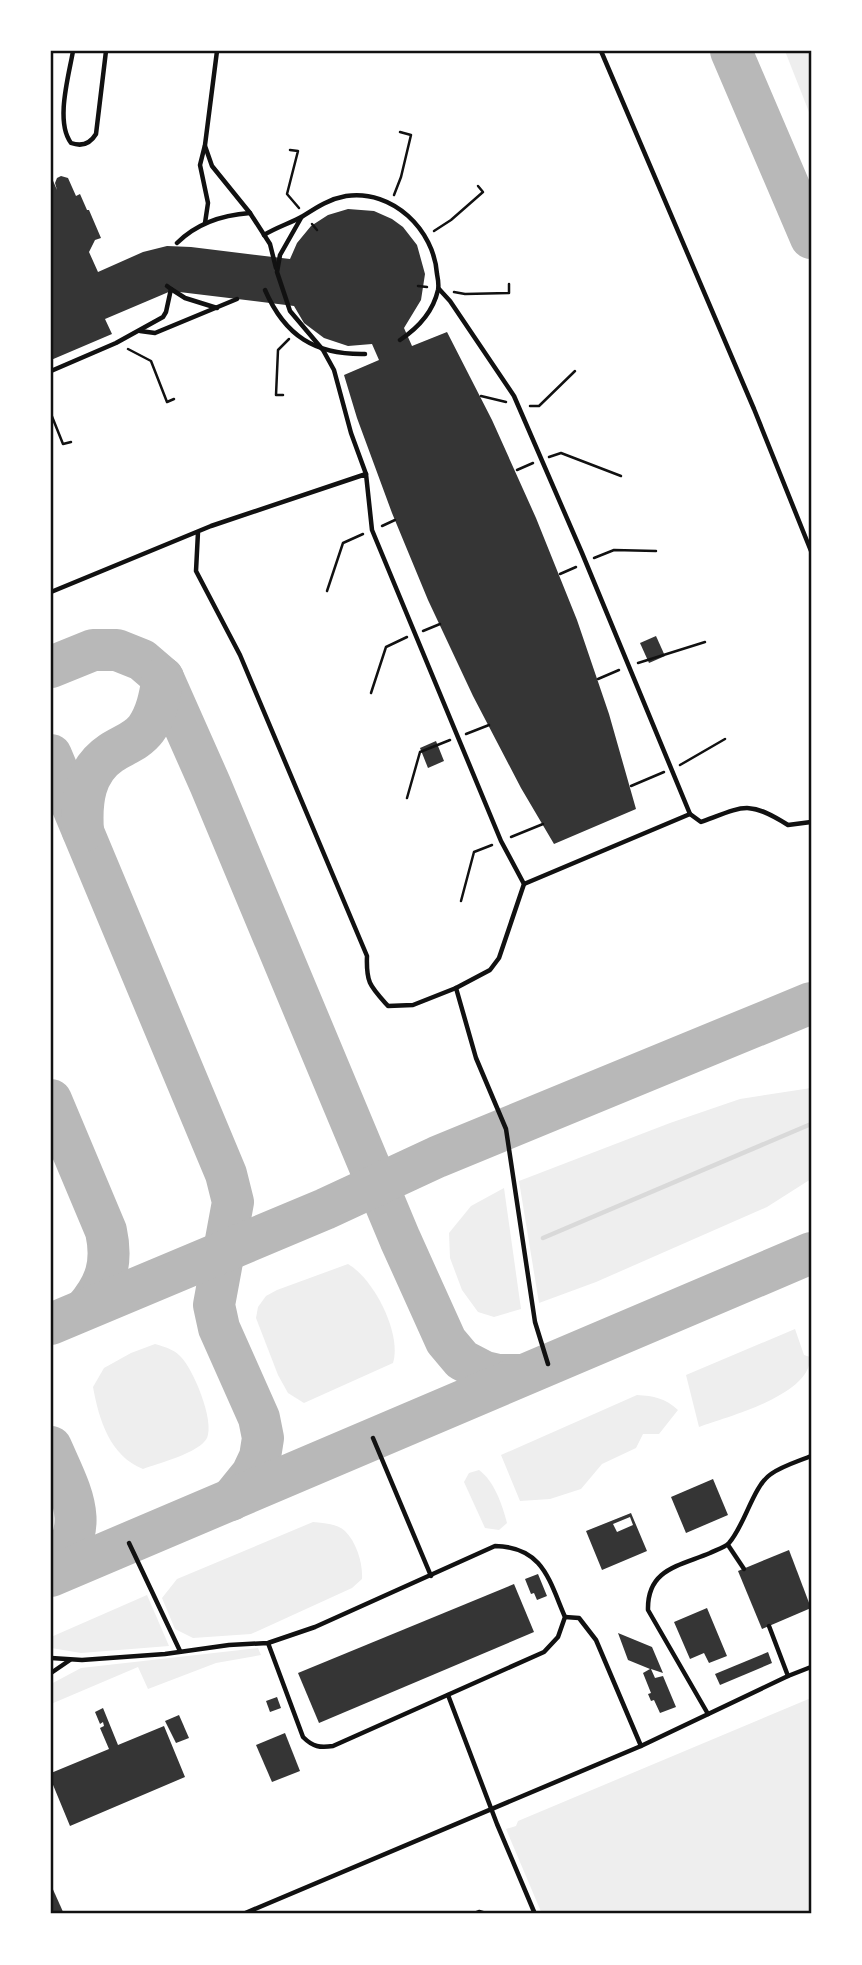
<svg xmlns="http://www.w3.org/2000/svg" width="862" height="1965" viewBox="0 0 862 1965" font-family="Cabin,sans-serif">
  <rect width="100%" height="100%" fill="#fff"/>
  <g fill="#eee">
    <polygon points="785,51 811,51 811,117"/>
    <polygon points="811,1088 811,1179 767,1207 596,1282 539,1303 519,1181 670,1123 740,1099"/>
    <polygon points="504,1188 521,1309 494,1317 478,1312 462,1290 450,1258 449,1233 471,1206"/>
    <path d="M 348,1264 C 374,1279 402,1334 393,1363 L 304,1403 L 288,1393 L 278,1375 L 256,1318 L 258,1307 L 266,1296 L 277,1290 Z"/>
    <path d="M 795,1329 L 804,1355 L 810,1357 C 812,1395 729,1416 699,1427 L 686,1375 Z"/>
    <path d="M 155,1344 C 165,1347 173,1349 180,1356 C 193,1368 215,1421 207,1438 C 199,1453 159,1463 143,1469 C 110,1456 99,1420 93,1387 L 104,1368 L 131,1353 Z"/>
    <path d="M 637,1395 C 654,1396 665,1398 678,1410 L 659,1434 L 643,1434 L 636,1448 L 602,1464 L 581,1489 L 550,1499 L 520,1501 L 501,1455 Z"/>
    <path d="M 479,1470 C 494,1481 502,1504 507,1523 L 499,1530 L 485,1528 L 464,1482 L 469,1473 Z"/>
    <path d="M 313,1522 C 323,1523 338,1524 345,1531 C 357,1543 363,1564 362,1579 L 352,1588 L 251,1634 L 193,1638 L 175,1629 L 162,1598 L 177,1579 Z"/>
    <polygon points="147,1595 169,1646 81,1653 51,1648 51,1637"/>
    <polygon points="258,1648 261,1655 216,1663 148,1689 138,1667 51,1704 51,1684 81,1668"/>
    <polygon points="811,1698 811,1914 542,1914 506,1829 516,1826 518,1821"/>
  </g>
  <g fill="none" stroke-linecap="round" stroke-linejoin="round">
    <polyline stroke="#d9d9d9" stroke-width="4.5" points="543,1238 811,1124"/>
    <g stroke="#b8b8b8" stroke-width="42">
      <polyline points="731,51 811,238"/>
      <polyline points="51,667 93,650 117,650 142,660 163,678 210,784 400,1239 446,1341 462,1360 485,1372 498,1375 521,1375"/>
      <polyline points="51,755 226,1174 233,1202 214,1305 219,1328 259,1418 263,1438 260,1457 252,1474 231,1500"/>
      <path d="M 83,831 C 81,802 84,771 111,753 C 123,745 137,741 146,729 C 157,714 160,695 163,678"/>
      <path d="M 51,1100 L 106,1231 C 113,1263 106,1285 85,1309"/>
      <polyline points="51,1324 325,1209 437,1157 811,1003"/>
      <path d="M 51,1447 C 73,1497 93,1527 51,1574"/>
      <polyline points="51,1576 811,1253"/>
    </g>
  </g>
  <g fill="#353535" fill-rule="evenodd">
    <polygon points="51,176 57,190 55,183 57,178 61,176 68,178 76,196 80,194 87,210 89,210 101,238 95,240 89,252 98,272 143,252 167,246 191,247 290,259 297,243 311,226 328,215 348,209 374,211 392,219 403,227 417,245 425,274 421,300 404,328 412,346 447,332 492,420 536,518 577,620 609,714 636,809 554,844 521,788 473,696 428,600 392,513 357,418 344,375 379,360 372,344 348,346 324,338 304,323 294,306 171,291 105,319 112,334 51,360"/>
    <polygon points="656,636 665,656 649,663 640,643"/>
    <polygon points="436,741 444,761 428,768 420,748"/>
    <polygon points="713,1479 728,1515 686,1533 671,1497"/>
    <path d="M 631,1513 L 647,1551 L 602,1570 L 586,1531 ZM 630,1517 L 633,1525 L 617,1532 L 613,1524 Z"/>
    <polygon points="789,1550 811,1608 762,1629 738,1571"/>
    <polygon points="538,1574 547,1596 537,1600 534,1593 531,1594 525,1579"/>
    <polygon points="514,1584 534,1632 319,1723 298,1673"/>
    <polygon points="707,1608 727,1656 709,1663 704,1653 690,1659 674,1622"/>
    <polygon points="618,1633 652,1647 663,1673 651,1669 655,1678 663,1676 676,1707 660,1713 654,1700 651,1701 648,1694 651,1693 643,1673 650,1669 628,1660"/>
    <polygon points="768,1652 772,1663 720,1685 715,1674"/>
    <polygon points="277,1697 281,1708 270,1712 266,1701"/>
    <polygon points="103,1708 118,1745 164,1726 185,1777 70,1826 51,1780 51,1773 109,1749 100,1728 104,1726 103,1722 100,1724 95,1712"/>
    <polygon points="179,1715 189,1738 176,1743 165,1721"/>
    <polygon points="285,1733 300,1771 272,1782 256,1745"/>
    <polygon points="51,1885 64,1914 51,1914"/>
  </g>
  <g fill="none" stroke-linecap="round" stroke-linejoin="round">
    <g stroke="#111" stroke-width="2.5">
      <polyline points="290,150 298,151 287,194 299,208"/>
      <polyline points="394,195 401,177 411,135 400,132"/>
      <polyline points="312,224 317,230"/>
      <polyline points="434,231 451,220 483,192 478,186"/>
      <polyline points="418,286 427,287"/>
      <polyline points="454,292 465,294 509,293 509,284"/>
      <polyline points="128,349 151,361 167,402 174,399"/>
      <polyline points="283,395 276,395 278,350 289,339"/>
      <polyline points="481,396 506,402"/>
      <polyline points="530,406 539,406 575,371"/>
      <polyline points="51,414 63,444 71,442"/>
      <polyline points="549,457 561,453 621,476"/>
      <polyline points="517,470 533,463"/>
      <polyline points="382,526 395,520"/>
      <polyline points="594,558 614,550 656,551"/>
      <polyline points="560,574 576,567"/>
      <polyline points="327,591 343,543 363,534"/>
      <polyline points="423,631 440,624"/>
      <polyline points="638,663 705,642"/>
      <polyline points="598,679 619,670"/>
      <polyline points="371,693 386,647 407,637"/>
      <polyline points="466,734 489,725"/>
      <polyline points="680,765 725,739"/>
      <polyline points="631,786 664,772"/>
      <polyline points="407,798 420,752 450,740"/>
      <polyline points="511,837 543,824"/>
      <polyline points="461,901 474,852 492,845"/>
    </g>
    <g stroke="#111" stroke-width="4.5">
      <path d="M 73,51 C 69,75 55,122 71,143 C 82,147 90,144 96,134 L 106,51"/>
      <polyline points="601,51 754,409 811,551"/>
      <polyline points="205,146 212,166 250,213"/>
      <polyline points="301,218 280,255 277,272 290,311 323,350 334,370 351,433 366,474"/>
      <polyline points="205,223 208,203 200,165 205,145 217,51"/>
      <path d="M 264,235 C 277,227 291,223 303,216 C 317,207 329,199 346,196 C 393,189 434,230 437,274 C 438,279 439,285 438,290 C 433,312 418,328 400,340"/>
      <path d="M 177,243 C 197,223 222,215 250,213 L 270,244 L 276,268"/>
      <polyline points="171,289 185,298 217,308"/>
      <polyline points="439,289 450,301 514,396 582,553 690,814 524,884"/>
      <path d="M 265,290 C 285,336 315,355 365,354"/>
      <polyline points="140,331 155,333 237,299"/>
      <polyline points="51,371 116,343 163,317 166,312 171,289 167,286"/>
      <path d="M 51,592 L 211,526 L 366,474 L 372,530 L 501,841 L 524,884 L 499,958 L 490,970 L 456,988 L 413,1005 L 388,1006 C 370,986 366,983 367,956 L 240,655 L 196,571 L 198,532"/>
      <path d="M 690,814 L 701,822 C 744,806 748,800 788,825 L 811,822"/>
      <polyline points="456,988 476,1058 506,1129 535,1322 548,1364"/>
      <polyline points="373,1438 431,1576"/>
      <polyline points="129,1543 180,1651"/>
      <polyline points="728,1545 744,1569"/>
      <polyline points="565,1617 579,1618 596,1640 641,1746"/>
      <path d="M 51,1658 L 82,1660 L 165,1654 L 229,1645 L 268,1643 L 315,1627 L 495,1546 C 543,1547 549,1580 565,1617 L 558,1637 L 544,1652 L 333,1746 C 320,1748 313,1747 303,1737 L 268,1643"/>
      <polyline points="51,1673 70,1660"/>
      <polyline points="788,1676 811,1667"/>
      <polyline points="448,1695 497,1824 535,1914"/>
      <path d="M 708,1714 L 648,1610 C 647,1569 679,1566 710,1553 C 716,1550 724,1548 729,1543 C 745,1525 753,1486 771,1474 C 782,1466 799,1461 811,1456"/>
      <polyline points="243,1914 641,1746 788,1676 769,1626"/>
      <polyline points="474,1914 479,1912 486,1914"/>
    </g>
  </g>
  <rect width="862" height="1965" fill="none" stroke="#ffffff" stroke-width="105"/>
  <rect x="52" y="52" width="758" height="1860" fill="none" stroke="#111" stroke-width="2.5"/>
</svg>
